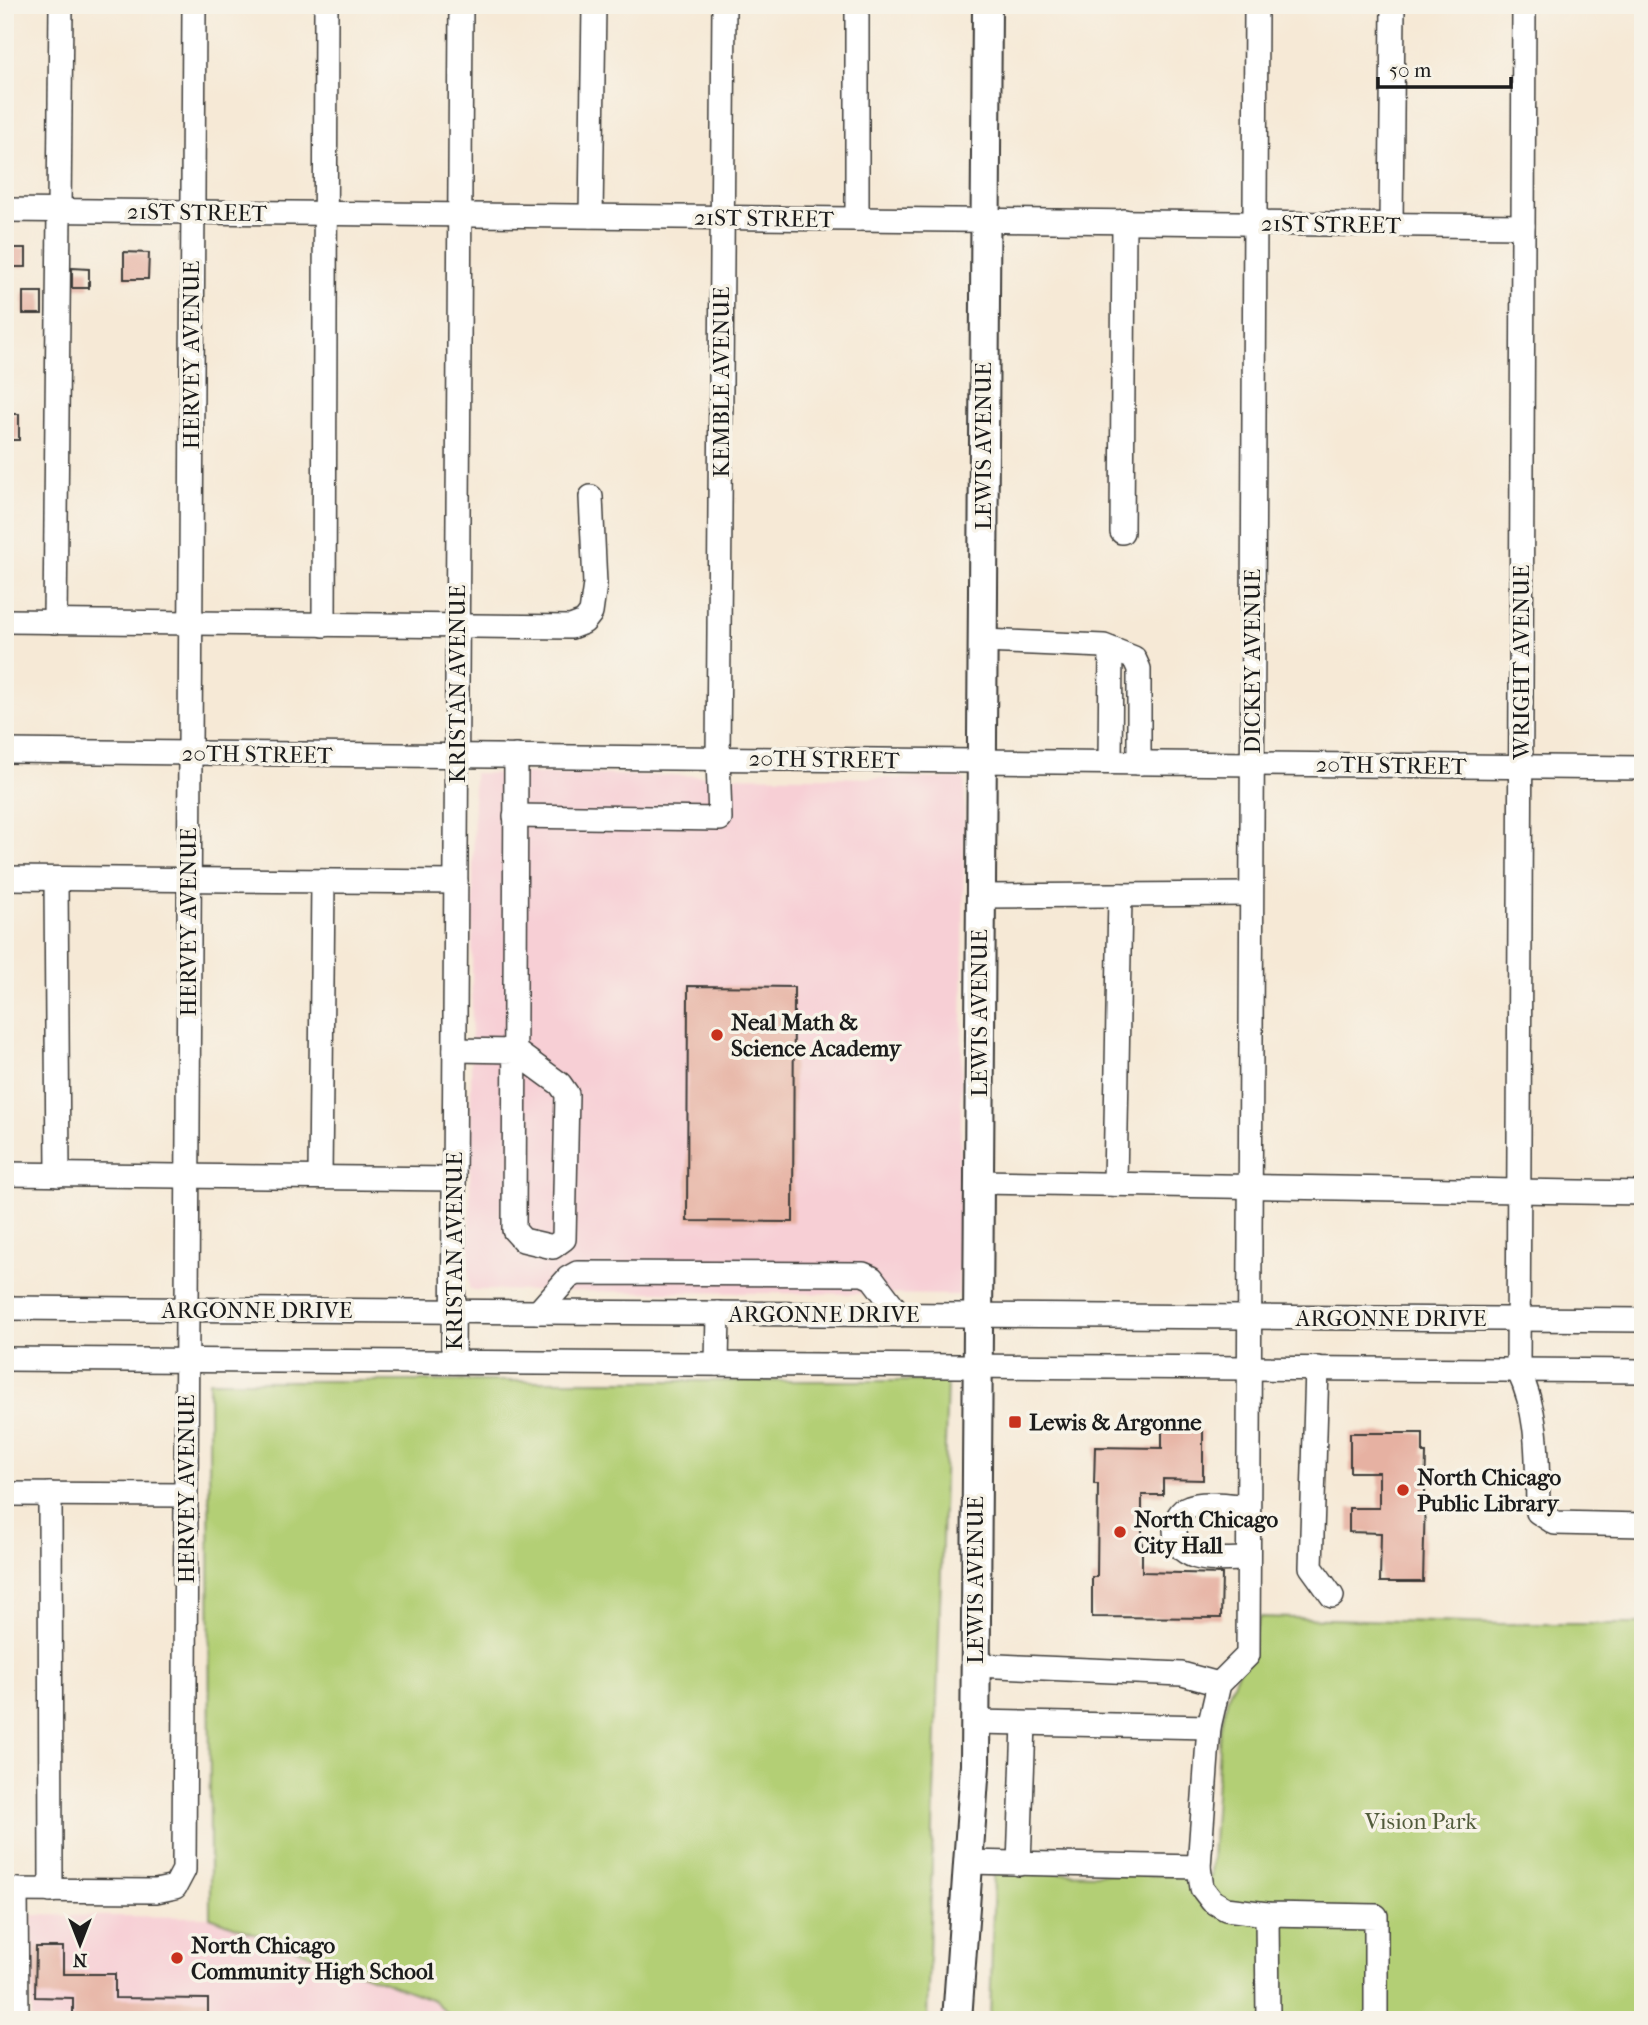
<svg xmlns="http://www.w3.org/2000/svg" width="1648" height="2025" viewBox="0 0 1648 2025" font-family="'IM FELL French Canon',serif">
  <rect width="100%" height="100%" fill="#f7f3e8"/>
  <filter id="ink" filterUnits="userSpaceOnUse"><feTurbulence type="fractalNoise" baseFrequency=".0143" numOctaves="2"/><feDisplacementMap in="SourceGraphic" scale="14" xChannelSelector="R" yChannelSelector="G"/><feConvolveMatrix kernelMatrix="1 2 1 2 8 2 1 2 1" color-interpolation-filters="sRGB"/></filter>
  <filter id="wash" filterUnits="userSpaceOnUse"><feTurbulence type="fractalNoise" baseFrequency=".00686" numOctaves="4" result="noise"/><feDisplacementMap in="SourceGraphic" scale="28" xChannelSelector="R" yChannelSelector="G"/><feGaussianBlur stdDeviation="1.57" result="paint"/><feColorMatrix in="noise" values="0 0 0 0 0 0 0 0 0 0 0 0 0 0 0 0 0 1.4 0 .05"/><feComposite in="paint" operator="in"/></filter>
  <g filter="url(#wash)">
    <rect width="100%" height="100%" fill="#f6e9d6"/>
    <g fill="#f7cfd5">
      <polygon points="474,773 965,779 959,1295 469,1290"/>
      <polygon points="32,1915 210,1917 433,2000 454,2020 32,2020"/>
    </g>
    <g fill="#b3cf75" stroke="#687648" stroke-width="2">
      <polygon points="209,1381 947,1381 927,2020 454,2020 433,2000 210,1917"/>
      <polygon points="1260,1617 1502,1624 1643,1624 1643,2020 990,2020 994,1872 1211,1876 1220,1728 1229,1693"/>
    </g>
    <g id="blocks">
      <g fill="#e6b1a2">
        <rect x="5" y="248" width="21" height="19"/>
        <polygon points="124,252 149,253 148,279 124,279"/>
        <polygon points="72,268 89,269 89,288 72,288"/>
        <rect x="23" y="292" width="19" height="22"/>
        <rect x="5" y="414" width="14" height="26"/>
        <polygon points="688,986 794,987 793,1222 687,1221"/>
        <polygon points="1162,1431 1203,1431 1203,1480 1163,1479 1163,1495 1142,1495 1142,1572 1222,1574 1221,1618 1092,1617 1092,1577 1097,1577 1098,1484 1094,1484 1095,1447 1162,1448"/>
        <polygon points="1350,1433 1423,1433 1423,1453 1426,1453 1423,1582 1380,1582 1381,1533 1349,1532 1349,1508 1379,1508 1379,1472 1350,1472"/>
        <polygon points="36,1947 63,1947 63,1974 115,1974 115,1998 208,1999 208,2020 73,2020 73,1998 35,1997"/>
      </g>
    </g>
  </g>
  <g filter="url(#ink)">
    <use href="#blocks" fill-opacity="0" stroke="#3d3b38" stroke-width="2"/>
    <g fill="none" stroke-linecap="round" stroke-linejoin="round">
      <g stroke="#3d3b38" stroke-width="26">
        <g id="minor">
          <polyline points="857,5 857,219"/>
          <path d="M 1524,5 L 1518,1370 C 1540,1415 1537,1462 1538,1512 L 1555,1523 L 1643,1525"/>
          <polyline points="5,210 1523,226"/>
          <polyline points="591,216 594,5"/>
          <polyline points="1391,224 1393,5"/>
          <polyline points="1122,532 1124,221"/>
          <polyline points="5,621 571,627 584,622 591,613 595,584 591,497"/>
          <polyline points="55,622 61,5"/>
          <polyline points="324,625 326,5"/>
          <polyline points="982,641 1104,646 1134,658 1139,669 1139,763"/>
          <polyline points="5,751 1643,768"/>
          <polyline points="1110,762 1111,649"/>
          <polyline points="515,816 720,819 718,758 724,5"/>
          <polyline points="5,878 456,882"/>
          <polyline points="56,879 58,1175"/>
          <polyline points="980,896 1251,894"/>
          <path d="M 455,1050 L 515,1051 L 560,1084 L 567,1094 L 564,1239 L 553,1247 L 523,1240 L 514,1230 C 515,1072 515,914 516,756"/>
          <polyline points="5,1174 454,1179"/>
          <polyline points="320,1177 323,881"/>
          <polyline points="977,1182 1643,1193"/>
          <polyline points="1115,1184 1120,895"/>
          <polyline points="5,1308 1643,1320"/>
          <polyline points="538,1312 568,1278 577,1273 863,1274 872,1278 900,1315"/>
          <polyline points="5,1359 1643,1371"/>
          <polyline points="453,1362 461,5"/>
          <polyline points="717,1364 718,1313"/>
          <polyline points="1317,1368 1311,1567 1332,1596"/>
          <polyline points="5,1494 186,1495"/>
          <polyline points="50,1494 51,1891"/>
          <path d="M 1248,1506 C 1231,1506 1205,1501 1189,1507 C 1180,1510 1176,1519 1175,1528 C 1174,1567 1222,1559 1248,1559"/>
          <polyline points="975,1665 1182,1674 1219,1684"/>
          <polyline points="975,1722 1209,1727"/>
          <polyline points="967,1862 1199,1867 1209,1727 1219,1684 1248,1655 1256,5"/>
          <polyline points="1019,1864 1024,1724"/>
          <polyline points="1199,1867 1202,1888 1212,1901 1226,1909 1267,1914 1376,1916 1376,2020"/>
          <polyline points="5,1890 156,1891 175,1887 184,1870 194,5"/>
          <polyline points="16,1890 17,2020"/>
          <polyline points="1267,1914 1268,2020"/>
        </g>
      </g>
      <g stroke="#3d3b38" stroke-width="32">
        <polyline id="major" points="957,2020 975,1765 987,5"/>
      </g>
      <use href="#minor" stroke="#fff" stroke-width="23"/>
      <use href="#major" stroke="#fff" stroke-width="28"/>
    </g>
  </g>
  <g fill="#c8321e" stroke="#f7f3e8" stroke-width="2.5">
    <circle cx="717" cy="1035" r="7"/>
    <rect x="1008" y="1415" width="14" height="14" rx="3.5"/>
    <circle cx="1403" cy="1490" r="7"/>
    <circle cx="1120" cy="1532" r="7"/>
    <circle cx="177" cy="1958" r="7"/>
  </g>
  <g text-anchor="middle" stroke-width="7" stroke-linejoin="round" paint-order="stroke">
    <g font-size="23" fill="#1c1c1c" stroke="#f7f3e8">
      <text transform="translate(197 212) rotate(1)" y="8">21ST STREET</text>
      <text transform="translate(764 218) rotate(1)" y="8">21ST STREET</text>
      <text transform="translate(1331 224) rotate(1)" y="8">21ST STREET</text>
      <text transform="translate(191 355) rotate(-90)" y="8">HERVEY AVENUE</text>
      <text transform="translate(721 382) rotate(-90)" y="8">KEMBLE AVENUE</text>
      <text transform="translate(983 446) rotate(-90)" y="8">LEWIS AVENUE</text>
      <text transform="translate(1252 661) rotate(-90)" y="8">DICKEY AVENUE</text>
      <text transform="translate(1521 662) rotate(-90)" y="8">WRIGHT AVENUE</text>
      <text transform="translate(457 684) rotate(-90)" y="8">KRISTAN AVENUE</text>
      <text transform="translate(257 754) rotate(1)" y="8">20TH STREET</text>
      <text transform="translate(824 759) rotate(1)" y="8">20TH STREET</text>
      <text transform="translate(1391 765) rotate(1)" y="8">20TH STREET</text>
      <text transform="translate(188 922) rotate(-90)" y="8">HERVEY AVENUE</text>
      <text transform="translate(979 1013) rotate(-90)" y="8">LEWIS AVENUE</text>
      <text transform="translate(454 1251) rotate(-90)" y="8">KRISTAN AVENUE</text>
      <text x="257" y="1318">ARGONNE DRIVE</text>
      <text x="824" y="1322">ARGONNE DRIVE</text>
      <text x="1391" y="1326">ARGONNE DRIVE</text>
      <text transform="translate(186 1489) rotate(-90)" y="8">HERVEY AVENUE</text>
      <text transform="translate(975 1580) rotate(-90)" y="8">LEWIS AVENUE</text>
    </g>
    <g font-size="23" font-weight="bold" fill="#1c1c1c" stroke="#f7f3e8" text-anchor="start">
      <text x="731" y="1030">Neal Math &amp;<tspan x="731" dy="26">Science Academy</tspan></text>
      <text x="1029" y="1430">Lewis &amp; Argonne</text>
      <text x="1417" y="1485">North Chicago<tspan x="1417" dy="26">Public Library</tspan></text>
      <text x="1134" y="1527">North Chicago<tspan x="1134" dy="26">City Hall</tspan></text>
      <text x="191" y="1953">North Chicago<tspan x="191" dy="26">Community High School</tspan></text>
    </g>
    <g font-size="23" fill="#515b3b" stroke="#f7f3e8">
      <text x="1421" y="1829">Vision Park</text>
    </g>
  </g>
  <rect width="1648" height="2025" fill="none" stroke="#f7f3e8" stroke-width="28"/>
  <g transform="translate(80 1944) rotate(180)" stroke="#f7f3e8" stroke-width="5" paint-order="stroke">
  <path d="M0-5L12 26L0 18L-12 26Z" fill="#1c1c1c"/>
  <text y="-10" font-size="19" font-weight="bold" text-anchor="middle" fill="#1c1c1c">N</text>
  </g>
  <path d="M1378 77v10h133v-10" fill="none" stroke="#1c1c1c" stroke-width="3.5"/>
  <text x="1389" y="77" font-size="21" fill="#1c1c1c" stroke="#f7f3e8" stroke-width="5" paint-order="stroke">50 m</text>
</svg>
